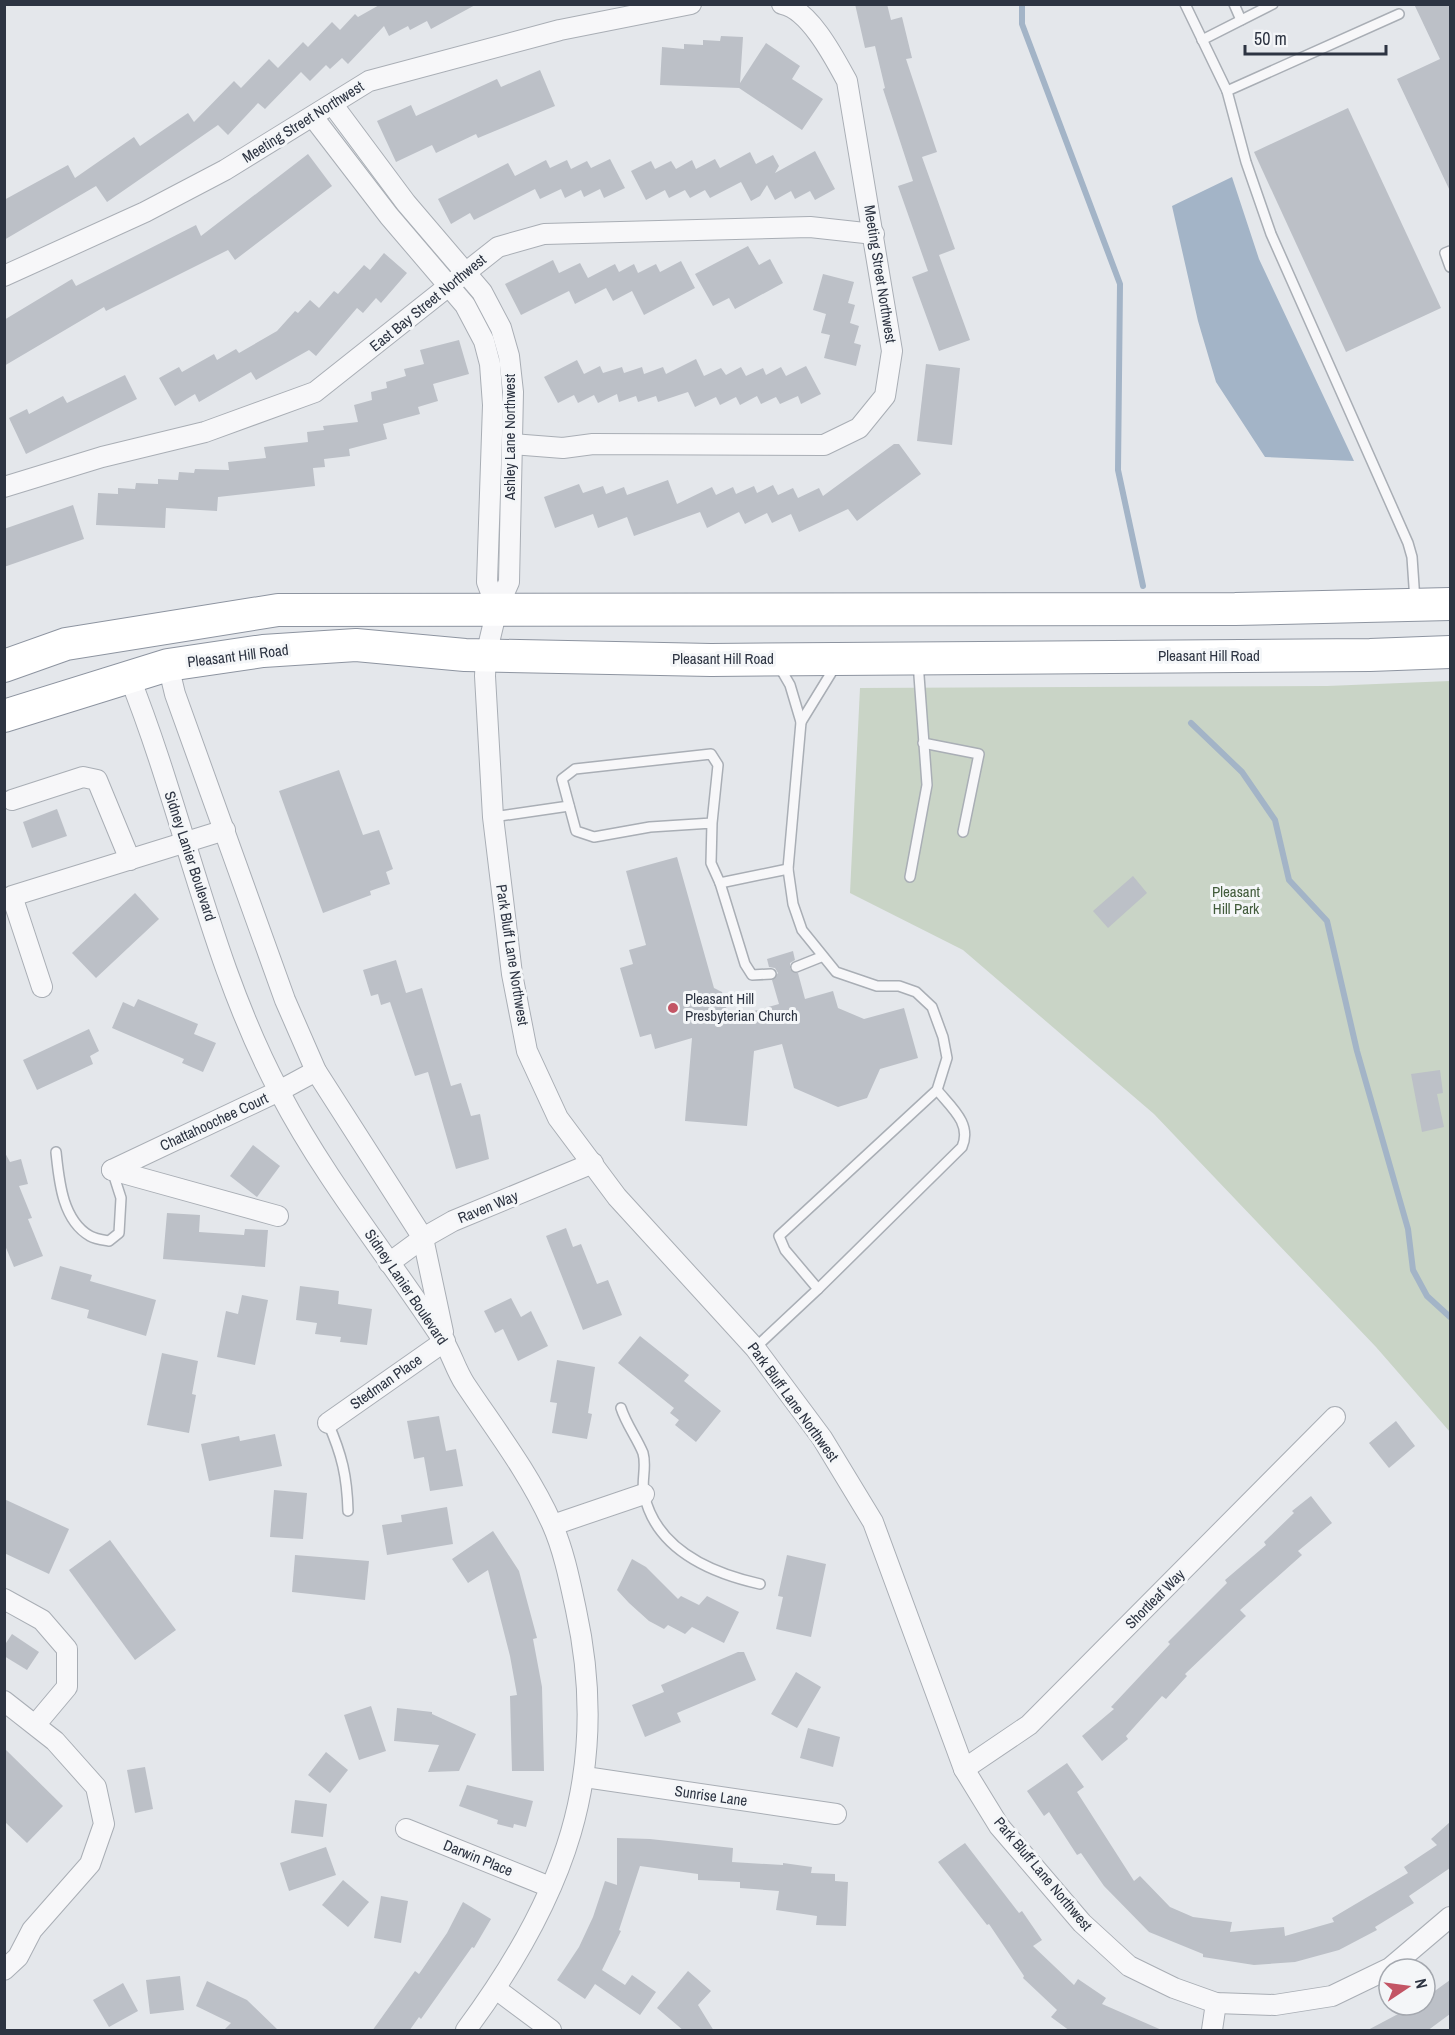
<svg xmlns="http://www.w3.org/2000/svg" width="1455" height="2035" viewBox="0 0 1455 2035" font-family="'Archivo Narrow',sans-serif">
  <rect width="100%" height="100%" fill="#e4e7eb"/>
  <polygon fill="#c9d4c6" points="1450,681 1450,1432 1376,1347 1154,1114 963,950 850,893 860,688 1327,686"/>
  <polygon fill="#a3b4c7" points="1232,177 1259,259 1354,461 1265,457 1216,382 1198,321 1172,206"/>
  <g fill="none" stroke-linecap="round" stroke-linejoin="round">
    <g stroke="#a3b4c7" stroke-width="6">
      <polyline points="1022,4 1022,24 1120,284 1118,470 1143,586"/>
      <polyline points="1191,723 1242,772 1275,820 1289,880 1327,921 1357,1051 1408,1229 1413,1270 1427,1296 1450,1317"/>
    </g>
  </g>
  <g fill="#bcc0c7">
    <polygon points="381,4 477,4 431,29 427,21 410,30 408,26 389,36 384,26 348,64 342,58 330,69 326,65 310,81 301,72 265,109 258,103 228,135 218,125 107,202 96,186 4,240 4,200 68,165 75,178 134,137 140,146 188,113 194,122 234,81 241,88 269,59 278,68 303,42 308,47 332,22 340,30 355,14 358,17"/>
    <polygon points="855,4 887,4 891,20 902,17 912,58 906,59 937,152 922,157 955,249 939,255 970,340 939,351 912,277 928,271 898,186 913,181 883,89 885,88 875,46 865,48"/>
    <polygon points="1414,4 1450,4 1450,191 1397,79 1440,59"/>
    <polygon points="721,36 743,37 740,83 766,43 800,66 792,79 823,99 802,130 739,88 660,85 662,47 684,49 684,44 703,45 703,40 720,41"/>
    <polygon points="540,70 555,106 478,138 476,134 436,153 432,145 396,162 377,121 411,105 416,116 497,79 501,87"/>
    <polygon points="1348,108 1441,308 1346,352 1254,152"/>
    <polygon points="815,151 835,189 815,200 810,191 795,199 791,191 775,200 767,185 760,196 751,201 741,182 710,198 705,190 690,198 685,190 669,198 665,190 646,200 631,171 651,161 655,169 671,161 676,169 692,160 696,169 715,159 720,168 750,152 756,164 773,155 779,166 775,173"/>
    <polygon points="308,154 332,186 235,260 228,250 106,311 104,307 4,366 4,320 72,279 76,286 196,225 201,236"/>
    <polygon points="610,159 625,188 604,198 600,189 584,197 581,190 565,198 561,189 540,199 535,189 474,220 470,213 451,224 438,199 508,163 515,176 546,160 550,168 567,160 571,169 587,161 591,168"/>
    <polygon points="748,246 759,265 770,259 783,283 735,309 729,298 713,306 695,274"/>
    <polygon points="384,253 407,273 381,303 376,298 363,313 357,308 316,356 309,350 256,380 251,372 199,402 195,394 175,406 159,378 179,367 182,372 214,354 217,360 236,349 239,353 277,331 295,311 298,313 310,300 319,308 334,291 338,294 364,265 370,270"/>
    <polygon points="553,260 559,273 580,263 588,278 615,264 619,272 634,264 638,273 656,264 660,272 681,261 695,288 644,315 632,291 613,301 606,288 575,304 569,291 521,315 505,284"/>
    <polygon points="823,274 854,282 848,303 855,305 850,323 859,326 854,343 861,345 856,366 824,358 830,335 821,333 826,314 813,310"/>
    <polygon points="459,340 469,374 433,384 438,401 418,407 420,414 383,424 387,439 349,449 350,456 324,459 325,467 313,468 315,486 218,497 217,511 166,508 165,528 96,525 98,493 118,494 118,488 135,489 136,483 158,484 158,479 178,480 179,472 194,473 195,469 229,470 228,462 266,458 264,447 308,442 307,432 324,430 323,426 358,422 354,405 372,400 371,392 387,388 386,382 406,376 404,369 424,364 420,350"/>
    <polygon points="696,359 704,376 721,368 726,375 741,367 746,376 763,368 766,375 781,367 786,376 806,366 821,394 801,404 798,396 780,404 776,397 761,404 757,396 740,405 736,397 720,405 716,397 695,407 688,392 658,402 656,396 638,402 636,396 619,402 617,394 598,403 594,395 578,403 574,395 558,403 544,377 577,360 584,374 600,366 603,373 622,367 624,373 642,367 644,374 663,367 666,374"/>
    <polygon points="926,364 960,368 952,445 917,441"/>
    <polygon points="125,375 137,399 26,454 9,418 27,409 29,414 63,396 67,403"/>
    <polygon points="894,444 899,444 921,474 857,521 848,509 799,532 791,514 772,523 767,513 745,524 739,512 707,528 700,512 634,536 627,517 598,528 593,514 555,528 544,497 579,484 583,493 603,486 606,494 624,487 627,495 668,480 677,504 712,487 716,495 733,487 736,494 754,486 757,493 773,485 778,495 793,488 798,498 819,488 823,496"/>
    <polygon points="73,505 84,539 4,567 4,529"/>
    <polygon points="339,770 363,835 379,830 393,869 386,872 390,884 370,891 371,895 323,913 279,791"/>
    <polygon points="57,809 67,836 32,848 23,822"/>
    <polygon points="677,857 714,988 722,992 729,1018 779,1004 772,980 778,973 775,968 769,967 767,959 793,951 795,960 790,963 790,969 798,973 805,999 833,991 838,1008 864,1019 904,1008 918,1058 880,1069 867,1098 838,1107 794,1088 782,1044 754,1051 747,1126 685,1121 692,1038 655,1049 651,1034 640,1037 620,968 633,964 629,950 646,945 626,871"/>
    <polygon points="1133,876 1147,893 1108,928 1093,911"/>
    <polygon points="135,893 159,919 96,978 72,953"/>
    <polygon points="396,960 406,993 422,988 451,1086 461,1083 471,1116 480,1114 489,1159 456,1169 428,1072 415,1076 390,1002 381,1005 378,994 371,996 363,970"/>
    <polygon points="138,999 198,1024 194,1034 216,1043 203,1072 182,1063 184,1059 112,1028 123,1002 134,1007"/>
    <polygon points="89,1029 99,1051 90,1056 93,1064 37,1090 23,1060"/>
    <polygon points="1440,1070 1443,1093 1437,1094 1444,1127 1422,1132 1411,1074"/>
    <polygon points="253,1145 280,1166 257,1197 230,1176"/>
    <polygon points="4,1151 10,1162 21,1159 28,1184 19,1186 32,1218 28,1219 43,1256 14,1267 4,1243"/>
    <polygon points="167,1213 200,1215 199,1232 244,1235 245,1229 268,1230 265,1267 163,1259"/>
    <polygon points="566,1228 573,1247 581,1244 597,1284 608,1280 622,1315 583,1330 546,1236"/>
    <polygon points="60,1266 92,1275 90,1281 156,1300 146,1336 87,1318 89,1310 51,1299"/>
    <polygon points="300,1286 339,1291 338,1304 372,1309 367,1345 340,1342 341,1337 315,1334 317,1323 296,1320"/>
    <polygon points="242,1295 268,1300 255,1365 217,1357 226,1311 238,1314"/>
    <polygon points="511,1298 521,1317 531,1311 548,1346 518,1361 503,1329 495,1333 484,1311"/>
    <polygon points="640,1336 689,1375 684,1381 721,1411 696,1442 675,1425 679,1420 670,1413 674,1408 618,1363"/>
    <polygon points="162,1353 198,1361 192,1394 196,1395 189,1433 147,1425"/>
    <polygon points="557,1360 595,1367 588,1413 592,1414 587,1439 552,1433 557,1403 550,1402"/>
    <polygon points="439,1416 446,1451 456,1449 463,1486 430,1491 424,1457 414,1459 407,1421"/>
    <polygon points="1396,1421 1415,1446 1389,1468 1369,1443"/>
    <polygon points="275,1434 282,1466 209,1481 201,1444 239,1436 240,1441"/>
    <polygon points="274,1490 307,1493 303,1539 270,1537"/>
    <polygon points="1311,1496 1332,1523 1298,1551 1302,1555 1240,1610 1246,1616 1185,1674 1187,1676 1166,1699 1162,1696 1126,1736 1128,1739 1102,1761 1082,1736 1114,1709 1111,1707 1170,1644 1168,1642 1227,1583 1225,1580 1266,1545 1264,1542 1294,1513 1292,1511"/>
    <polygon points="4,1499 69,1529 49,1574 4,1553"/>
    <polygon points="447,1507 453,1544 387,1555 382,1525 402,1522 401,1515"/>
    <polygon points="493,1531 519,1571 537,1638 533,1639 542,1687 544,1771 512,1771 510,1696 517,1695 510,1656 488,1570 468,1583 452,1559"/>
    <polygon points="110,1540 176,1630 135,1660 69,1570"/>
    <polygon points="295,1555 369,1561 365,1600 292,1592"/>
    <polygon points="787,1555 826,1564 811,1637 776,1629 783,1597 778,1596"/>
    <polygon points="632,1559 646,1567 678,1599 681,1596 699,1605 707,1596 739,1612 724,1643 692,1627 685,1634 668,1625 664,1629 649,1621 629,1603 617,1590"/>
    <polygon points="12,1634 39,1652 27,1670 4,1656 4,1646"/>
    <polygon points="738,1652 744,1652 756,1680 677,1713 681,1722 645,1737 632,1705 664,1692 661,1685"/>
    <polygon points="796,1672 821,1687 797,1728 771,1714"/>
    <polygon points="371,1706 386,1751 359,1760 344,1715"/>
    <polygon points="397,1708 432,1712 432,1714 476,1734 459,1771 428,1772 439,1745 394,1741"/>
    <polygon points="808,1728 840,1737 833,1767 800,1758"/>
    <polygon points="4,1748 63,1806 27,1843 4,1821"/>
    <polygon points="326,1752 348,1770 330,1793 308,1775"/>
    <polygon points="1067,1763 1084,1787 1077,1792 1134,1881 1140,1876 1170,1907 1193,1917 1232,1922 1230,1932 1284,1927 1285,1936 1334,1922 1332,1918 1408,1873 1404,1867 1437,1845 1431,1839 1450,1822 1450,1868 1409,1896 1414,1903 1375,1927 1377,1930 1339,1950 1295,1962 1254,1965 1203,1957 1203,1954 1149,1932 1104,1886 1081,1853 1077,1855 1049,1812 1044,1816 1027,1791"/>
    <polygon points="145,1767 153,1809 135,1813 127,1770"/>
    <polygon points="467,1785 533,1801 526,1827 514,1824 513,1828 497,1824 498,1820 459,1806"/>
    <polygon points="295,1800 327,1804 323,1837 291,1833"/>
    <polygon points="617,1838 650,1839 733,1848 732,1862 783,1865 783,1863 812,1867 811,1873 835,1874 835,1881 848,1882 846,1926 816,1925 817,1916 776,1910 779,1891 740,1888 740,1882 698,1880 698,1874 640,1866 619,1930 621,1931 602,1970 625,1985 632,1975 656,1992 640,2015 595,1984 585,1999 557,1980 579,1947 593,1917 605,1881 617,1885"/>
    <polygon points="965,1843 1019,1913 1022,1911 1042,1940 1033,1946 1074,1985 1078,1979 1106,1998 1102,2004 1164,2031 1070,2031 1051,2017 1057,2010 1023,1978 1024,1976 989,1924 987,1925 938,1862"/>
    <polygon points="326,1847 336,1875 289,1891 280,1863"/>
    <polygon points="343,1880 369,1902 348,1927 322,1905"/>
    <polygon points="381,1896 408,1901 401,1943 374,1938"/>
    <polygon points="463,1902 491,1919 474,1948 472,1947 421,2019 419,2017 409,2031 372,2031 415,1971 419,1974 447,1933"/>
    <polygon points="688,1971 711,1991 698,2005 714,2031 684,2031 657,2008"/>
    <polygon points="180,1976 184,2010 150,2014 146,1980"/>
    <polygon points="1450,1980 1450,2014 1427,2031 1366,2031 1415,2005 1425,2005 1425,1998"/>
    <polygon points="207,1981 247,2000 279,2031 223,2031 231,2023 196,2006"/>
    <polygon points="123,1983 138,2011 109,2027 93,2000"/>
  </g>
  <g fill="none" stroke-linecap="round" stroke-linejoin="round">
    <g stroke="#a9aeb5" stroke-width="12">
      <g id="service">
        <polyline points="1185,4 1227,91 1246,162 1271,234 1408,543 1412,557 1415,601"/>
        <polyline points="1234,4 1241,20"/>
        <polyline points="1202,40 1273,4"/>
        <polyline points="1227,91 1399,14"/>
        <polyline points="1450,251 1445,253 1450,267"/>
        <polyline points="801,722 836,665"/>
        <polyline points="923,743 979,754 963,832"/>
        <polyline points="493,817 569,806"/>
        <polyline points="712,823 650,827 594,837 576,831 562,779 575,769 711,754 718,765 712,823 711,863 720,883 788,869"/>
        <polyline points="910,877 927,785 918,662"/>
        <polyline points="720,883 745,964 752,975 771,974"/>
        <polyline points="796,967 821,957"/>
        <path d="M 56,1152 C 59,1180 62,1220 90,1236 C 95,1239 103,1240 109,1241 L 119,1233 L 121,1198 L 112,1170"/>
        <path d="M 818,1289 L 962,1147 C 972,1124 952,1108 937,1090"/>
        <polyline points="755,1348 818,1289 785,1250 779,1236 937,1090 947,1058 943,1037 932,1007 916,992 899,986 877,986 836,972 802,930 793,904 788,869 801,722 790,685 779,666"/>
        <path d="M 621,1408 C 626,1424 637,1438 643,1453 C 647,1467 641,1481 644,1494 C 656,1550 711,1573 760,1584"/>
        <path d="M 328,1423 C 342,1455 347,1476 348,1511"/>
      </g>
    </g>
    <g stroke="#a9aeb5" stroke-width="22">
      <g id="minor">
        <polyline points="333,105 406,203 482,292 501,328 509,356 513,392 509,582 497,609 486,655 485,676 493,817 512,974 527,1051 558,1118 617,1197 755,1348 822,1438 873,1522 964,1769 999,1826 1082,1923 1129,1966 1174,1988 1216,2003 1275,2005 1332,1996 1390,1968 1450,1917"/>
        <polyline points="313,117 389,216 465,305 484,341 490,364 493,405 487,582 497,609"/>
        <polyline points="4,276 145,212 225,170 369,81 560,30 691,4"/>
        <path d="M 512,444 L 563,448 L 593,444 L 824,445 L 859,428 L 885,396 L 892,351 L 847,81 C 834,57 809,9 782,4"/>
        <polyline points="4,487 102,457 205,432 315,392 498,247 544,234 810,227 874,234"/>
        <polyline points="168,665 175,694 285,1000 316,1071 423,1238 443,1332"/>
        <path d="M 129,676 C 184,813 210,962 280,1093 C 325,1179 387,1255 441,1337 C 451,1351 455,1369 465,1384 C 495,1429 529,1473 552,1524 C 564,1551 570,1582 576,1610 C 612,1775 563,1899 466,2030"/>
        <polyline points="12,800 83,777 97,780 130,860"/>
        <polyline points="42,987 12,896 225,830"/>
        <polyline points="112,1170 279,1091 316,1071"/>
        <polyline points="112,1170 278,1216"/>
        <polyline points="389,1263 423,1238 453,1221 593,1163"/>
        <polyline points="328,1423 445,1341"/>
        <polyline points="553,1525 644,1494"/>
        <polyline points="4,1599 42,1620 67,1649 67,1687 36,1724"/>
        <polyline points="4,1701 55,1741 96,1787 104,1824 90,1864 32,1930 18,1957 4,1970"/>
        <polyline points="964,1769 1029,1725 1335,1417"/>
        <polyline points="585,1777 836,1814"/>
        <polyline points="406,1829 550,1887"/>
        <polyline points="496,1989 551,2030"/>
        <polyline points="1212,2030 1216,2003"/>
      </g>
    </g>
    <g stroke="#8d94a0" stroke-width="34">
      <g id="trunk">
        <polyline points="4,666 66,644 278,610 1235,609 1450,604"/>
        <polyline points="4,716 168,665 263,651 356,645 465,655 711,660 1370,655 1450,652"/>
      </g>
    </g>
    <use href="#service" stroke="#f7f7f9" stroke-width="9"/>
    <use href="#minor" stroke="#f7f7f9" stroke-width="20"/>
    <use href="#trunk" stroke="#fff" stroke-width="32"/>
  </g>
  <circle fill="#c35565" stroke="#f4f6f8" stroke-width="2" cx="673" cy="1008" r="6"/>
  <g text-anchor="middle" stroke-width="6" stroke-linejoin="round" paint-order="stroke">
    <g font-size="15" fill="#2d3442" stroke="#f4f6f8">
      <text transform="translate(303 122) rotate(-32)" y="5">Meeting Street Northwest</text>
      <text transform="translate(880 274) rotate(81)" y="5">Meeting Street Northwest</text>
      <text transform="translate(428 303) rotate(-39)" y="5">East Bay Street Northwest</text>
      <text transform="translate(510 437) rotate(-90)" y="5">Ashley Lane Northwest</text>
      <text transform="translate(238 656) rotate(-7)" y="5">Pleasant Hill Road</text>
      <text x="1209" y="661">Pleasant Hill Road</text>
      <text x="723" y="664">Pleasant Hill Road</text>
      <text transform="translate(190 856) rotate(72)" y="5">Sidney Lanier Boulevard</text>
      <text transform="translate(512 955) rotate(81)" y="5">Park Bluff Lane Northwest</text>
      <text transform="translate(214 1122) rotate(-25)" y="5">Chattahoochee Court</text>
      <text transform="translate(488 1207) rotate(-22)" y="5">Raven Way</text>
      <text transform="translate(406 1287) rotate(56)" y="5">Sidney Lanier Boulevard</text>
      <text transform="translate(386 1382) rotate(-35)" y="5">Stedman Place</text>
      <text transform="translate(793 1402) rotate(54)" y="5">Park Bluff Lane Northwest</text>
      <text transform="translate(1155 1599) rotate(-45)" y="5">Shortleaf Way</text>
      <text transform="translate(711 1796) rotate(8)" y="5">Sunrise Lane</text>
      <text transform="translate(478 1858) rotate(22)" y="5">Darwin Place</text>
      <text transform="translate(1043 1874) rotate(50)" y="5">Park Bluff Lane Northwest</text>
    </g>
    <g font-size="15" fill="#425c3c" stroke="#f4f6f8">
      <text x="1236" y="897">Pleasant<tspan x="1236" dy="17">Hill Park</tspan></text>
    </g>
    <g font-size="15" fill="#2d3442" stroke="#f4f6f8" text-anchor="start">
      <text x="685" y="1004">Pleasant Hill<tspan x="685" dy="17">Presbyterian Church</tspan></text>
    </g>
  </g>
  <rect width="1455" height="2035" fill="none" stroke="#2d3442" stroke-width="12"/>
  <g transform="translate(1407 1987) rotate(77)"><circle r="28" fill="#f4f6f8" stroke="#a4a8af" stroke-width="1.5"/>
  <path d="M0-4.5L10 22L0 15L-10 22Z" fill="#c35565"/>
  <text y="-9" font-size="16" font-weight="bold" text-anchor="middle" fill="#2d3442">N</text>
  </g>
  <path d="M1245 45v9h141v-9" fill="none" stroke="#2d3442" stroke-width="3"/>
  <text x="1254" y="45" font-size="18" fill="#2d3442" stroke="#f4f6f8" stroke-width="4.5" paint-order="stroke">50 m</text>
</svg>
